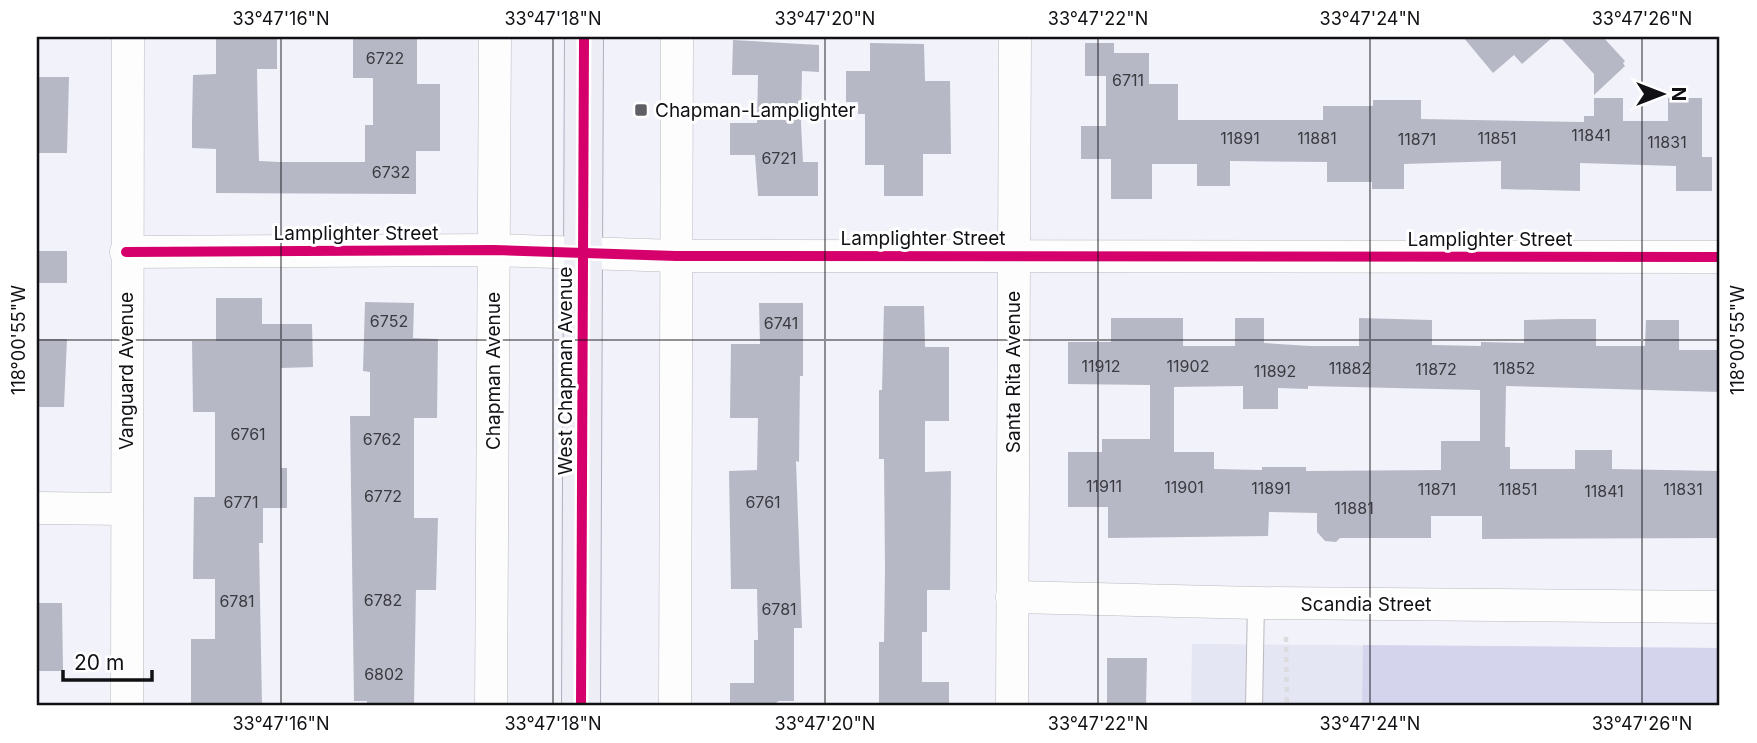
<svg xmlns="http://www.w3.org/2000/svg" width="1757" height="743" viewBox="0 0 1757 743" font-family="Inter,sans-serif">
  <rect width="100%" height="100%" fill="#f2f2fa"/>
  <polygon fill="#e5e6f4" points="1192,644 1720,648 1720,706 1191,706"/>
  <polygon fill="#d4d5ed" points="1363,645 1720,648 1720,706 1362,706"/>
  <g fill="#b7b8c5" fill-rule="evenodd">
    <polygon points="216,37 277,37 277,69 257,69 258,123 259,161 280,162 365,162 365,125 373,125 373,78 353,78 353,38 417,38 417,84 440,84 440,151 416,151 416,194 216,193 216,149 192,148 192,122 193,75 216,74"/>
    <polygon points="1463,37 1553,37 1522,64 1514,55 1493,73"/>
    <polygon points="1560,37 1603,37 1625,61 1623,63 1625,66 1594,95 1594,74"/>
    <polygon points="733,40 819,45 819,72 802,71 801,123 803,162 818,162 818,196 758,196 755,155 730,155 730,123 757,123 758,75 732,75"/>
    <polygon points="870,43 924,44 925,81 950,81 951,154 923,154 923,196 884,196 884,165 865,165 865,114 858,114 858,102 846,102 846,71 870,71"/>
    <polygon points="1085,43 1114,43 1114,53 1149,53 1149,84 1178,84 1178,120 1323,120 1323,106 1373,106 1373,100 1421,100 1421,119 1584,122 1584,116 1594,116 1594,98 1623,98 1623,121 1668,121 1668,98 1702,98 1702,157 1712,157 1712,191 1676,191 1676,166 1580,163 1580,191 1501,189 1501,161 1404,164 1404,189 1372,189 1372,182 1327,182 1327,162 1230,161 1230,186 1197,186 1197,164 1152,164 1152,199 1111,199 1111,159 1081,159 1081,126 1106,126 1106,76 1085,76"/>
    <polygon points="37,77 69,77 67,153 37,153"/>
    <rect x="37" y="251" width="30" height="32"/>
    <polygon points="216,298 262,298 262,324 312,324 313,367 281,368 281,468 287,468 287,508 263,508 263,543 259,543 262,706 191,706 191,639 215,639 215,579 193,579 194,497 215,497 215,412 193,412 192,341 216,341"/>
    <polygon points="365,302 414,303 413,338 438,339 437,418 414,418 414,518 438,518 436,590 416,590 414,706 367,706 367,701 354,701 350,416 370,416 370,372 363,371"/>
    <polygon points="759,303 803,303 803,376 800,376 799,462 796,461 802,628 794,628 794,701 779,701 770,706 730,706 730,683 754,683 754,640 758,640 757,589 731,589 729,471 757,470 758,418 730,418 731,344 760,344"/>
    <polygon points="884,306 924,306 925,347 949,347 949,421 925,421 925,472 951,471 950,590 927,590 927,632 922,632 922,682 949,682 949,706 879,706 879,642 884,642 885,568 884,459 879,459 879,390 882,390"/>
    <path d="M 1111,318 L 1183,318 L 1183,346 L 1235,346 L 1235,318 L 1264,318 L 1264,343 L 1310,346 L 1359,346 L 1359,318 L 1432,320 L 1432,345 L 1481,346 L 1481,342 L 1524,343 L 1524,320 L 1565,319 L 1596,319 L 1596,346 L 1645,346 L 1646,320 L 1679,320 L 1679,350 L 1720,350 L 1720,392 L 1506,386 L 1505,447 L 1510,447 L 1510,469 L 1575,469 L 1575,450 L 1612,450 L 1612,469 L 1719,471 L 1720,538 L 1482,539 L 1482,516 L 1431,516 L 1431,538 L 1340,538 L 1336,542 L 1325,541 L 1317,532 L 1317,513 L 1269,512 L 1268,536 L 1108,538 L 1108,507 L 1068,507 L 1068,452 L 1102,452 L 1102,439 L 1150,439 L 1150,385 L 1068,384 L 1068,342 L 1111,342 ZM 1243,386 L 1243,409 L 1278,409 L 1278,388 L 1308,389 L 1308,386 L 1480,390 L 1480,441 L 1441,441 L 1441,470 L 1306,471 L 1306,467 L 1262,467 L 1262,470 L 1214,469 L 1214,452 L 1174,452 L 1174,387 Z"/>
    <polygon points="37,339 67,339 64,407 37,407"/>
    <polygon points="37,603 62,603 63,671 37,671"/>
    <polygon points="1107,658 1147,658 1146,706 1107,706"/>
  </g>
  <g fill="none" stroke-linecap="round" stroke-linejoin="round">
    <g stroke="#b9b9bf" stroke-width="18">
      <polyline id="service" points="1254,706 1256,603"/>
    </g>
    <g stroke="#b9b9bf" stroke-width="33">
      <g id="minor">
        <polyline points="126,252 494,250 676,256 1720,257"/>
        <polyline points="37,508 127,509"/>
        <polyline points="1012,597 1256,603 1720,607"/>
        <polyline points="127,706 128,37"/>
        <polyline points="491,706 495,37"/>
        <polyline points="675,706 677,37"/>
        <polyline points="1012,706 1015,37"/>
      </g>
    </g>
    <g stroke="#afafc0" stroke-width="40">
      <polyline id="primary" points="581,706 584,37"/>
    </g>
    <polyline stroke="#dcdcde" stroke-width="4.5" stroke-dasharray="5 5" stroke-linecap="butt" points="1286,637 1287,706"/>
    <use href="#service" stroke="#fdfdfe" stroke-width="16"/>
    <use href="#minor" stroke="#fdfdfe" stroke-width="32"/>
    <use href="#primary" stroke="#ededf5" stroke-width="38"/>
    <g stroke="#fff" stroke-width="15">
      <g id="cycleway">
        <polyline points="126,252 494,250 676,256 1720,257"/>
        <polyline points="581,706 584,37"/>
      </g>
    </g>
    <use href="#cycleway" stroke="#d6006c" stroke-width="10"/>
  </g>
  <path fill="none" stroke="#101015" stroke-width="2" stroke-opacity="0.45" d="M 281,37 L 281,706M 553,37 L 553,706M 825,37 L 825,706M 1098,37 L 1098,706M 1370,37 L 1370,706M 1642,37 L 1642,706M 37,340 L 1720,340"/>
  <rect fill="#5f5f65" stroke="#fff" stroke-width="2.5" x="634" y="103" width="14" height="14" rx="3.5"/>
  <g text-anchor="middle" stroke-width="6" stroke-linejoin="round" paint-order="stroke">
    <g font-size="16" fill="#3a3a41">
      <text x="385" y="64">6722</text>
      <text x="1128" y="86">6711</text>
      <text x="1591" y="141">11841</text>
      <text x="1240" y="144">11891</text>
      <text x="1317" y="144">11881</text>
      <text x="1497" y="144">11851</text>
      <text x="1417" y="145">11871</text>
      <text x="1667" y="148">11831</text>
      <text x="779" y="164">6721</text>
      <text x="391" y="178">6732</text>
      <text x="389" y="327">6752</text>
      <text x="781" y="329">6741</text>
      <text x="1101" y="372">11912</text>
      <text x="1188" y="372">11902</text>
      <text x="1350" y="374">11882</text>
      <text x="1514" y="374">11852</text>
      <text x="1436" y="375">11872</text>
      <text x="1275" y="377">11892</text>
      <text x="248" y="440">6761</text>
      <text x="382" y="445">6762</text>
      <text x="1104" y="492">11911</text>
      <text x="1184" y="493">11901</text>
      <text x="1271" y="494">11891</text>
      <text x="1437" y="495">11871</text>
      <text x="1518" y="495">11851</text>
      <text x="1683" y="495">11831</text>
      <text x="1604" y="497">11841</text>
      <text x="383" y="502">6772</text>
      <text x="241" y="508">6771</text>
      <text x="763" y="508">6761</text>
      <text x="1354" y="514">11881</text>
      <text x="383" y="606">6782</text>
      <text x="237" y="607">6781</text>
      <text x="779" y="615">6781</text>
      <text x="384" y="680">6802</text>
    </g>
    <g font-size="19" fill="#101015" stroke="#fff" text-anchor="start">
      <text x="655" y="117">Chapman-Lamplighter</text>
    </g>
    <g font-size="19" fill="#101015" stroke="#fff">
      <text x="356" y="240">Lamplighter Street</text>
      <text x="923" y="245">Lamplighter Street</text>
      <text x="1490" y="246">Lamplighter Street</text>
      <text transform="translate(126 371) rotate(-90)" y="7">Vanguard Avenue</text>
      <text transform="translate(493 371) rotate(-90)" y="7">Chapman Avenue</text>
      <text transform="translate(565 371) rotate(-90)" y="7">West Chapman Avenue</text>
      <text transform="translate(1013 372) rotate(-90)" y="7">Santa Rita Avenue</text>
      <text x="1366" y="611">Scandia Street</text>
    </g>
  </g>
  <rect width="1757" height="743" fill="none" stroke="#ffffff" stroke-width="77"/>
  <g transform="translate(1662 94) rotate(90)" stroke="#ffffff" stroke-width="5" paint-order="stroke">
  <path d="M0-5L12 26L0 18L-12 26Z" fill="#101015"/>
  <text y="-10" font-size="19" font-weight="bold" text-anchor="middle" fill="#101015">N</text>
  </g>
  <path d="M63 670v10h89v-10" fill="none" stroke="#101015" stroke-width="3.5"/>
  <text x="74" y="670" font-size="21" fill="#101015" stroke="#ffffff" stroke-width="5" paint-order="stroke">20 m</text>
  <rect x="38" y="38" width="1680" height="666" fill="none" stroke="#101015" stroke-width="2.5"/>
  <g font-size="18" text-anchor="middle" fill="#101015">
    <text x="281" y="25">33°47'16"N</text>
    <text x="553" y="25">33°47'18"N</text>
    <text x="825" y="25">33°47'20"N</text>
    <text x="1098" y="25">33°47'22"N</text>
    <text x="1370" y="25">33°47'24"N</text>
    <text x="1642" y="25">33°47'26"N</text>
    <text transform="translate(1738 340) rotate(-90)" y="6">118°00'55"W</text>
    <text transform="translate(19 340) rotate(-90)" y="6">118°00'55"W</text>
    <text x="281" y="730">33°47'16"N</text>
    <text x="553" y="730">33°47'18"N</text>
    <text x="825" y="730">33°47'20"N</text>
    <text x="1098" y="730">33°47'22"N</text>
    <text x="1370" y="730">33°47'24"N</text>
    <text x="1642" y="730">33°47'26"N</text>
  </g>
</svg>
